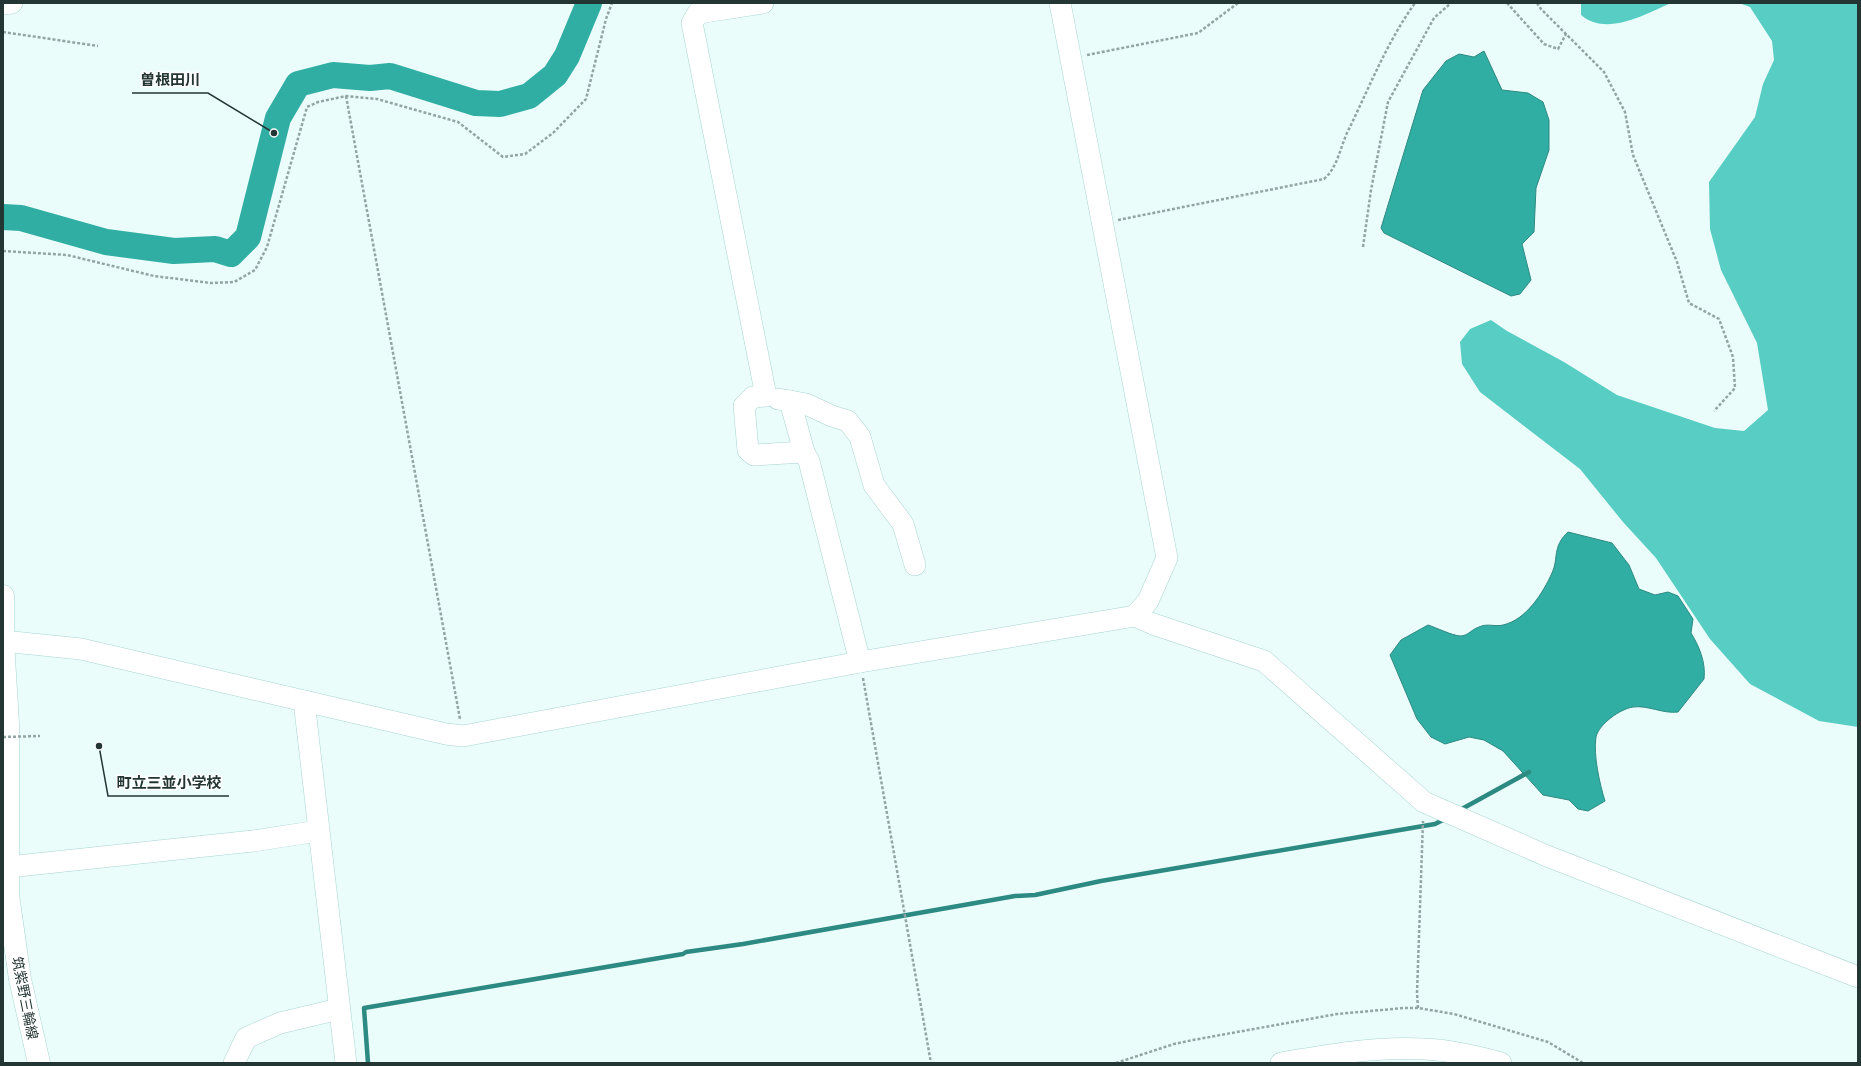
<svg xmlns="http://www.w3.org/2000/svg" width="1861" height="1066" viewBox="0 0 1861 1066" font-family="'Nunito Sans','Noto Sans JP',sans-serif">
  <rect width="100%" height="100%" fill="#ebfdfb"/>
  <g fill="#58cdc3">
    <path d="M 1581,3 L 1671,3 C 1646,14 1606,37 1581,15 Z"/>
    <polygon points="1739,3 1858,3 1858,727 1819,721 1750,684 1710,639 1656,558 1623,522 1580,469 1480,392 1462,364 1460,342 1470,329 1491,320 1507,331 1564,362 1617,395 1715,428 1744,431 1768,410 1757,343 1721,270 1710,229 1709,182 1755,117 1763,84 1774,60 1772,41 1750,7"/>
  </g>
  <g fill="#31aea4" stroke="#2d8a82">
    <polygon points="1484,51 1502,90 1528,93 1543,102 1549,120 1549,150 1536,188 1534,232 1522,244 1531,280 1520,294 1511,296 1384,233 1381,228 1423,90 1446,61 1459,54 1474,57"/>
    <path d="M 1568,532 L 1612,543 L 1629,565 L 1639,589 L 1655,595 L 1668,592 L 1678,596 L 1693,619 L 1691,633 C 1699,646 1706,662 1704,679 L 1678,712 C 1663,714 1648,705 1633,707 C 1620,709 1599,724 1596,737 C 1593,755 1600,785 1605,801 L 1588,811 L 1578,809 L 1569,800 L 1543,795 L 1503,751 L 1484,740 L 1469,737 L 1445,744 L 1431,737 L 1417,719 L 1390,655 L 1401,640 L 1428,625 C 1437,628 1451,635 1460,636 C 1468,636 1472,629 1479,627 C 1487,623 1495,627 1503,625 C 1526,620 1543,593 1552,573 C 1559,557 1552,547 1568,532 Z"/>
  </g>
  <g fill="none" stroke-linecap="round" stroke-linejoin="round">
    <g stroke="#2d8a82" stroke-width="4.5">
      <polyline points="1460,810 1529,772"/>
      <polyline points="368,1063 364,1008 683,954 686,952 743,944 1015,896 1035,895 1101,881 1435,824 1445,819"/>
    </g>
    <polyline stroke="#31aea4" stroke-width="26" points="3,217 21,218 106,242 174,251 215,249 231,254 248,237 278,118 298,84 333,75 370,78 390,76 476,103 500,104 529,96 555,75 567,56 589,3"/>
    <g stroke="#a8d5d0" stroke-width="22">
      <g id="minor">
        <polyline points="763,3 698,13 692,23 766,396 753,397 744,406 748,450 754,455 804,452 809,461 860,662"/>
        <polyline points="1060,3 1167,558 1148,601 1135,616"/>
        <polyline points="3,4 12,3"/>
        <polyline points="778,399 790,401 804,452"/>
        <polyline points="790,401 806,404 832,416 848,421 860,437 874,485 903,524 915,565"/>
        <polyline points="3,641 81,649 446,734 463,736 860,662 1135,616 1153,624 1264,661 1424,802 1547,856 1858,977"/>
        <polyline points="304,701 346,1063"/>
        <polyline points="8,867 253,841 318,831"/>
        <polyline points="234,1063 246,1038 280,1023 339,1009"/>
        <path d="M 1281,1063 C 1328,1055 1376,1046 1424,1049 C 1450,1050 1476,1056 1501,1063"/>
      </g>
    </g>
    <g stroke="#a8d5d0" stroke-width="23">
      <polyline id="major" points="3,596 3,641 8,724 8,895 20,979 39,1063"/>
    </g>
    <g stroke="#93a5a3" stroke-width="2.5" stroke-dasharray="3 2" stroke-linecap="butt">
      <polyline points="1507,3 1544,44 1558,49 1566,34"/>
      <polyline points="1537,3 1541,9 1604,72 1625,112 1633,155 1677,262 1689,303 1719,319 1733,357 1735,388 1714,411"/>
      <polyline points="3,32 98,46"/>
      <polyline points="1087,55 1198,33 1238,3"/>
      <polyline points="346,96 460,719"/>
      <path d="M 1118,220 L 1324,179 C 1338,167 1340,147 1348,131 C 1369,88 1387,42 1415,3"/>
      <polyline points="1363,247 1371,190 1388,102 1434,18 1451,3"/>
      <polyline points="3,251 67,255 154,276 211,283 234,282 255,270 267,247 307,107 318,102 346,96 377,99 458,122 503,157 525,154 553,133 586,99 606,19 612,3"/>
      <polyline points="863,678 931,1063"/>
      <polyline points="1418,1008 1417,993 1423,821"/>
      <polyline points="1116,1063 1174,1044 1193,1040 1337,1014 1404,1008 1418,1008 1454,1014 1548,1042 1583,1063"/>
    </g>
    <use href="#minor" stroke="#fff" stroke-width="21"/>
    <use href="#major" stroke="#fff" stroke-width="22"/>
    <polyline stroke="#93a5a3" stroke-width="2.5" stroke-dasharray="3 2" stroke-linecap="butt" points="3,737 40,736"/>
  </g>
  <g text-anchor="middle" stroke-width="3" stroke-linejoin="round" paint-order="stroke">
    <g font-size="14" fill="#243634" stroke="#fff">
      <text transform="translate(25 998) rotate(79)" y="5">筑紫野三輪線</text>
    </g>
  </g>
  <path fill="none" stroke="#243634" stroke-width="1.5" d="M274 133L208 93H132M99 746L108 796H229"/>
  <g fill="#243634" stroke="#fff" stroke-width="1.5">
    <circle cx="274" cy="133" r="4"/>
    <circle cx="99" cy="746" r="4"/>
  </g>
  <g font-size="15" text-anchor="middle" font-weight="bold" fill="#243634" stroke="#fff" stroke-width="3" stroke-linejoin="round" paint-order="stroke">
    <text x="170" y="85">曽根田川</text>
    <text x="169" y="788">町立三並小学校</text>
  </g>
  <rect width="1861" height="1066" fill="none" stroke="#243634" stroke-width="8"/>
</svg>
